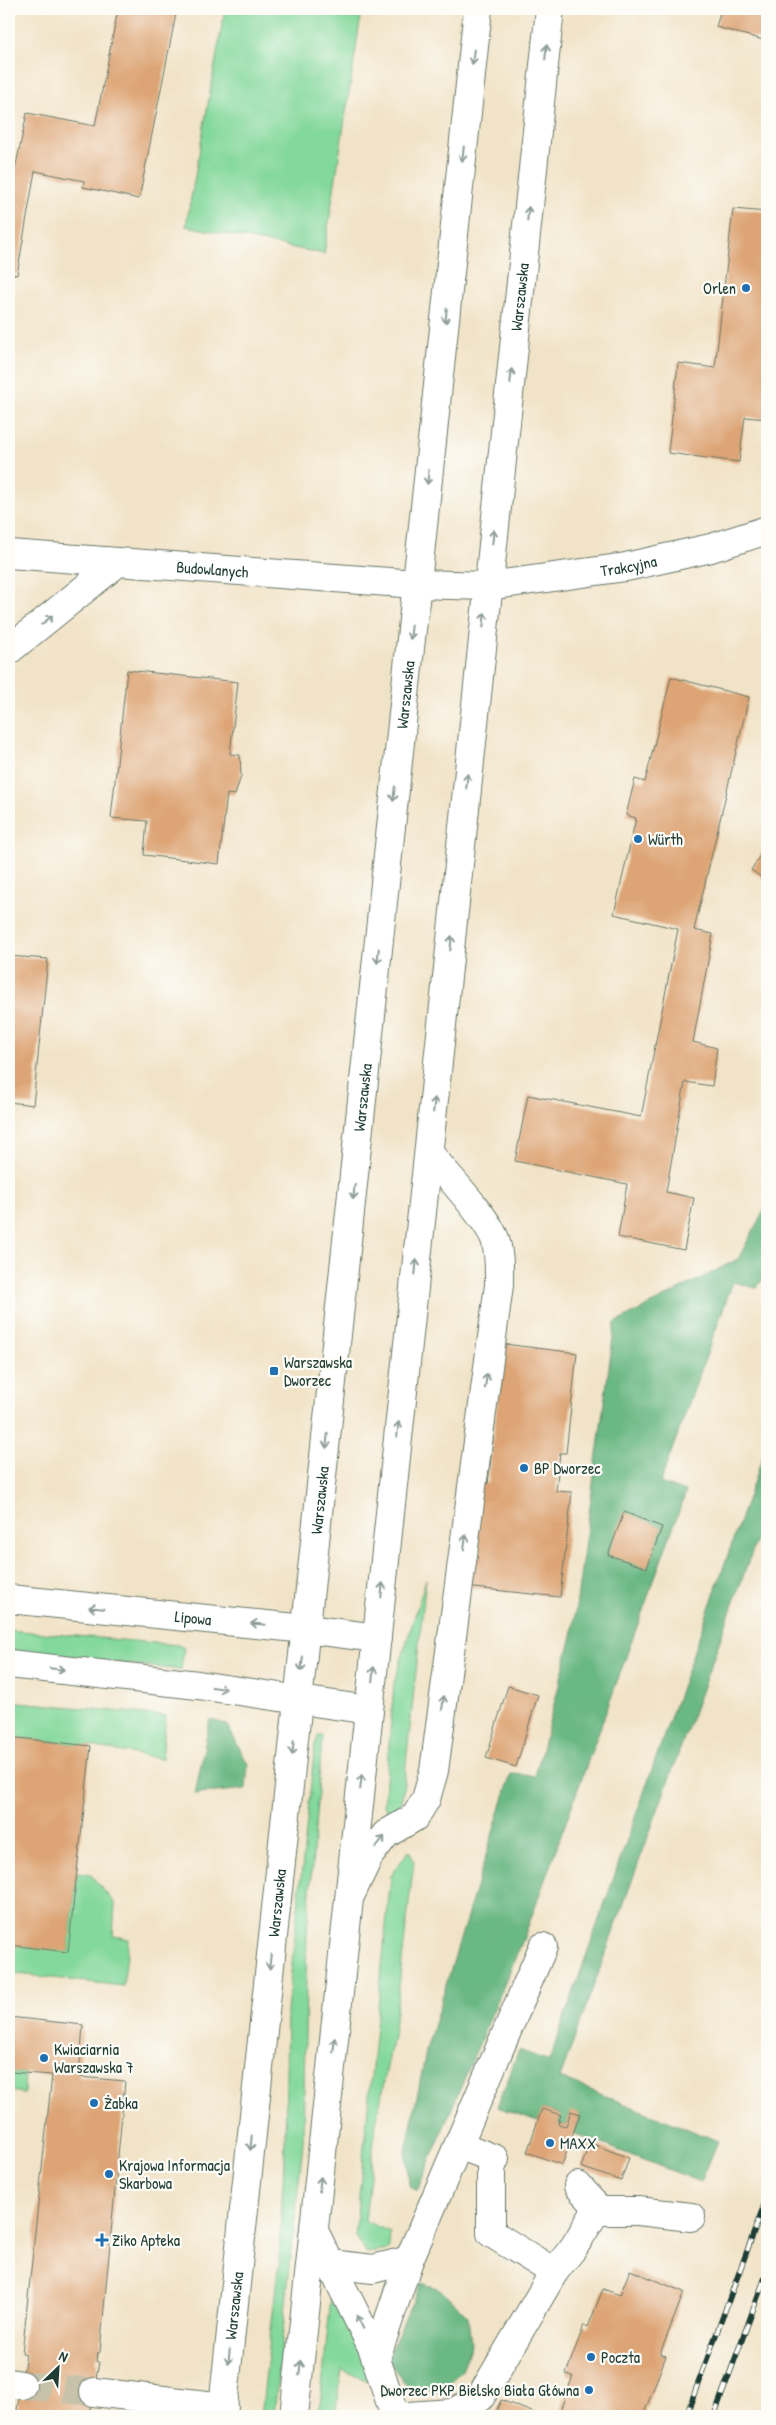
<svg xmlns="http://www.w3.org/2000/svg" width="776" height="2425" viewBox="0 0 776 2425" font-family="'Patrick Hand',sans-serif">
  <rect width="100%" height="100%" fill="#fdfcf7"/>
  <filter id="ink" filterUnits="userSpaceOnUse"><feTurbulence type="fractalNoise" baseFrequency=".02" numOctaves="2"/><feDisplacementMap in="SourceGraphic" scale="10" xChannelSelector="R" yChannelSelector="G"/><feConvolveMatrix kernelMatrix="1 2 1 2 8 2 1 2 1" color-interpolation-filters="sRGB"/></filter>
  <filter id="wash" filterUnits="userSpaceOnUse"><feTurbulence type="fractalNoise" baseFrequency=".0096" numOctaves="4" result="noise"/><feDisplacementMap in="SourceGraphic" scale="20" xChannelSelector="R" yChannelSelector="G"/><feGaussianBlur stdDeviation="1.12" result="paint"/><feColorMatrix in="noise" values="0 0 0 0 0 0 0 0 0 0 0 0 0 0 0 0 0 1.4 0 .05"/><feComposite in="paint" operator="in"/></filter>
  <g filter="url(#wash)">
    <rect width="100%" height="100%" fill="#f1e3c7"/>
    <g fill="#83d89b" stroke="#518a68">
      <polygon points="225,9 362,9 324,254 186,226"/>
      <polygon points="426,1579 401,1810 390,1813 384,1805 394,1683"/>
      <polygon points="9,1630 178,1645 184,1648 181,1670 9,1650"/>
      <polygon points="9,1701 166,1716 162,1759 91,1746 9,1737"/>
      <polygon points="319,1734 322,1735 322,1740 307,1930 303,2143 274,2416 261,2416 279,2260 285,2142 287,2011 315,1745"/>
      <polygon points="409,1850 414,1861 393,2036 376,2123 365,2221 390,2232 389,2250 366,2253 355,2237 391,1876"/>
      <polygon points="77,1873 91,1875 115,1904 113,1936 129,1939 123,1986 9,1973 9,1945 68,1951"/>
      <polygon points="9,2072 25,2073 24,2093 9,2091"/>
      <polygon points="331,2296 367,2368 371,2384 342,2369 336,2416 319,2416"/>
    </g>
    <g fill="#6ab883" stroke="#447a5c">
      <polygon points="767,1205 767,1274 756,1288 733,1282 660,1483 686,1492 523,1940 417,2191 409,2185 406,2151 427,2047 511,1774 535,1776 572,1636 615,1323 738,1259"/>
      <polygon points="767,1444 767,1511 560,2078 718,2141 701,2182 573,2133 580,2115 571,2112 566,2126 558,2124 561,2115 543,2109 538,2121 497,2107 519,2050 549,2061"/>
      <polygon points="210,1719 227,1725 248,1764 246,1789 195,1794"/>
      <polygon points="421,2283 440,2289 468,2316 471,2344 462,2371 437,2392 407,2386 387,2359"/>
    </g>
    <g id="blocks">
      <g fill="#dda475">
        <polygon points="118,9 177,9 139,199 83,187 84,181 35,171 17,275 9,273 9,178 13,179 27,113 95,126"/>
        <polygon points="721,9 767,9 767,41 716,27"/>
        <polygon points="733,209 767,212 767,419 745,417 739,462 668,453 678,363 715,368"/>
        <polygon points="127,670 238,682 230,754 240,755 241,776 235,795 227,794 219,864 144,855 147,821 111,818"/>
        <polygon points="671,677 749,697 694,930 713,934 693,1042 717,1048 712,1086 685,1082 666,1192 694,1198 684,1250 618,1237 627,1184 515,1161 528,1095 641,1117 678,929 614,914 636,818 626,815 635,779 645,782"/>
        <polygon points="767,844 767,881 751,870"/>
        <polygon points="9,956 48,959 33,1105 9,1102"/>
        <polygon points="504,1344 577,1353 566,1453 560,1453 556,1491 572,1492 560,1597 465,1587 477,1482 488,1484"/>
        <polygon points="624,1512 662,1527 647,1568 608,1555"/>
        <polygon points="508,1686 538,1695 516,1767 486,1758"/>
        <polygon points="9,1737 91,1746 68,1952 9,1945"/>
        <polygon points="9,2017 83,2025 79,2077 125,2081 100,2352 98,2353 97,2362 99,2362 89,2416 16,2416 26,2354 22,2353 52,2075 9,2072"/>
        <polygon points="542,2109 561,2115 558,2124 566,2126 571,2111 580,2114 562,2165 527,2152"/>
        <polygon points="590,2143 629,2158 621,2181 581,2167"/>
        <polygon points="630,2270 684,2292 660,2354 666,2356 643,2416 558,2416 573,2376 566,2374 584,2325 588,2327 603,2289 620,2295"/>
        <polygon points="501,2400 542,2416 494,2416"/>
      </g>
    </g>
  </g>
  <g filter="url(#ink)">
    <use href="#blocks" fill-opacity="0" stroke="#687767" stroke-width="1"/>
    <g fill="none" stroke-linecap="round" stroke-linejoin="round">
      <polyline stroke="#c7c2aa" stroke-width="28" stroke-dasharray="28 14" stroke-linecap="butt" points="22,2385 94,2392"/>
      <g stroke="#687767" stroke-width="30">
        <g id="minor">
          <path id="s1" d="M 9,554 L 416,584 L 488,586 L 626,567 L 711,548 L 767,530"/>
          <polyline points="9,650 118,562"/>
          <path id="s2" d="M 9,1599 L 306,1629 L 377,1638"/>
          <polyline points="9,1664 198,1685 369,1710"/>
          <path d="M 351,1894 L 369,1856 L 386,1834 L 415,1817 L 426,1799 L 434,1771 L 499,1285 C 499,1269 500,1254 495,1239 C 487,1217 445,1173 429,1153"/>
          <polyline points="578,2186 592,2201 596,2211"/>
          <polyline points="315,2233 372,2347 395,2416"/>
          <polyline points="331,2264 373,2269 409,2260"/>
          <polyline points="554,2272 574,2247 596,2211 638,2211 691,2217"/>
          <polyline points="376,2358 409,2260 543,1947"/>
          <polyline points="9,2383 22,2385"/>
          <polyline points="94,2392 224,2407"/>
          <polyline points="408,2416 452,2413 480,2398 554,2272 491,2233 491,2168 495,2159 459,2145"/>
        </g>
      </g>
      <g stroke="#687767" stroke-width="30">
        <g id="major">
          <path id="s3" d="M 222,2416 L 478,9"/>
          <path id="s4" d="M 294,2416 L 550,9"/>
        </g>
      </g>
      <use href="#minor" stroke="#fff" stroke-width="28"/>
      <use href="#major" stroke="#fff" stroke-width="28"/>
      <g stroke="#1f3d34" stroke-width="5.5">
        <g id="rail">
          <polyline points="686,2416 767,2197"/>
          <polyline points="714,2416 767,2272"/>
        </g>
      </g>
      <use href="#rail" stroke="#fdfcf7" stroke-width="4" stroke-dasharray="11" stroke-linecap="butt"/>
    </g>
    <defs><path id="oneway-shaft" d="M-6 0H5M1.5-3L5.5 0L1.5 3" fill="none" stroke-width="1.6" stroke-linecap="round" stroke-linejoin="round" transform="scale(1.25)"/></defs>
    <g stroke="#8f9e9a">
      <use href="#oneway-shaft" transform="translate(546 52) rotate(-84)"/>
      <use href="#oneway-shaft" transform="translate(473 57) rotate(96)"/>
      <use href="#oneway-shaft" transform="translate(463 154) rotate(96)"/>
      <use href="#oneway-shaft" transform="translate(528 214) rotate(-84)"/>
      <use href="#oneway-shaft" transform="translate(446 316) rotate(96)"/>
      <use href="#oneway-shaft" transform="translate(511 376) rotate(-84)"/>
      <use href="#oneway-shaft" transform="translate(428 477) rotate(96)"/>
      <use href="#oneway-shaft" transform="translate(493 537) rotate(-84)"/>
      <use href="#oneway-shaft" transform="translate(47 620) rotate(-39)"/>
      <use href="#oneway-shaft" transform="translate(484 620) rotate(-84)"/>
      <use href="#oneway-shaft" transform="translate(411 632) rotate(96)"/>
      <use href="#oneway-shaft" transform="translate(467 781) rotate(-84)"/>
      <use href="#oneway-shaft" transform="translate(394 794) rotate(96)"/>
      <use href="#oneway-shaft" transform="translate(451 943) rotate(-84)"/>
      <use href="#oneway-shaft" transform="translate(378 956) rotate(96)"/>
      <use href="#oneway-shaft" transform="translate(434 1105) rotate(-84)"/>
      <use href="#oneway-shaft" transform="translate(354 1192) rotate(96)"/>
      <use href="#oneway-shaft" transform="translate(416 1267) rotate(-84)"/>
      <use href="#oneway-shaft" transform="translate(486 1381) rotate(-82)"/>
      <use href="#oneway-shaft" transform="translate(398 1429) rotate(-84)"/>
      <use href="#oneway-shaft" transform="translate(327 1441) rotate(96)"/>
      <use href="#oneway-shaft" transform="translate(465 1542) rotate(-82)"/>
      <use href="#oneway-shaft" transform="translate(382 1590) rotate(-84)"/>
      <use href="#oneway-shaft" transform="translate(96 1608) rotate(-174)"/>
      <use href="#oneway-shaft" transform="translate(258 1624) rotate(-174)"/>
      <use href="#oneway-shaft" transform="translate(302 1664) rotate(97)"/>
      <use href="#oneway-shaft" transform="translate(57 1669) rotate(6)"/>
      <use href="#oneway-shaft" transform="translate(373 1674) rotate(-84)"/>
      <use href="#oneway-shaft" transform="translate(219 1688) rotate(8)"/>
      <use href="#oneway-shaft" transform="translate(443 1703) rotate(-82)"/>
      <use href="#oneway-shaft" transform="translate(293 1748) rotate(96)"/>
      <use href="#oneway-shaft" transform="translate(361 1782) rotate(-84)"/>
      <use href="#oneway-shaft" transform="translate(380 1842) rotate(-51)"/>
      <use href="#oneway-shaft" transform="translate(270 1962) rotate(96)"/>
      <use href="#oneway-shaft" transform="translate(334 2045) rotate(-84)"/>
      <use href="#oneway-shaft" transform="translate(251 2143) rotate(96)"/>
      <use href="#oneway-shaft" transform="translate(320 2184) rotate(-84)"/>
      <use href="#oneway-shaft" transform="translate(360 2322) rotate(-116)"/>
      <use href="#oneway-shaft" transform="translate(229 2357) rotate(96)"/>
      <use href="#oneway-shaft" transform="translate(300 2368) rotate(-84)"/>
    </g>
  </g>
  <g fill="#1f6fb2" stroke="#fdfcf7" stroke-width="2">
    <circle cx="746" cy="288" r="5"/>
    <circle cx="638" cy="839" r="5"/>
    <rect x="269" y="1366" width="10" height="10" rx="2.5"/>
    <circle cx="524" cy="1468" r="5"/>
    <circle cx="44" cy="2058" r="5"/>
    <circle cx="94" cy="2103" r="5"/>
    <circle cx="550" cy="2143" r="5"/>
    <circle cx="109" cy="2174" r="5"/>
    <path d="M99.5 2232.5h5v5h5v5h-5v5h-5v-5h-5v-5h5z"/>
    <circle cx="591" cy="2357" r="5"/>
    <circle cx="589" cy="2390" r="5"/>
  </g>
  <g text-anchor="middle" stroke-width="4.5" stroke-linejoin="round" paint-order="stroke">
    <g font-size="16" fill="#1f3d34" stroke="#fdfcf7" text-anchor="start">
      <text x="736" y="294" text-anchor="end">Orlen</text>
      <text x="648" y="845">Würth</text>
      <text x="284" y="1368">Warszawska<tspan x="284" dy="18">Dworzec</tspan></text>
      <text x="534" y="1474">BP Dworzec</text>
      <text x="54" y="2055">Kwiaciarnia<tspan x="54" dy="18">Warszawska 7</tspan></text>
      <text x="104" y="2109">Żabka</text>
      <text x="560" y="2149">MAXX</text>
      <text x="119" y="2171">Krajowa Informacja<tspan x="119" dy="18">Skarbowa</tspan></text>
      <text x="112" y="2246">Ziko Apteka</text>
      <text x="601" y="2363">Poczta</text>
      <text x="579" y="2396" text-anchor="end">Dworzec PKP Bielsko Biała Główna</text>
    </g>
    <g font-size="16" fill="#1f3d34" stroke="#fdfcf7">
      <text dy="6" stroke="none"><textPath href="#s4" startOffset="2131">Warszawska</textPath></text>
      <text dy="6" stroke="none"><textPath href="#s1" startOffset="622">Trakcyjna</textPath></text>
      <text dy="6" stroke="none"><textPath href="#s1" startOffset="204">Budowlanych</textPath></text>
      <text dy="6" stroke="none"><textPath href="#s3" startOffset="1731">Warszawska</textPath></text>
      <text dy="6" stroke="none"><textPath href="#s3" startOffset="1326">Warszawska</textPath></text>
      <text dy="6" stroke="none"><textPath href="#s3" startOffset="921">Warszawska</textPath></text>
      <text dy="6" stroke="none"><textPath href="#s2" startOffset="185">Lipowa</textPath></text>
      <text dy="6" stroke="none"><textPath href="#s3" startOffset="516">Warszawska</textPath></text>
      <text dy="6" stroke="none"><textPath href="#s3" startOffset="111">Warszawska</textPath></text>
    </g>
  </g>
  <rect width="776" height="2425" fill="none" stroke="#fdfcf7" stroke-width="30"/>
  <g transform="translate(58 2368) rotate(25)" stroke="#fdfcf7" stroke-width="4" paint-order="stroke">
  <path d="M0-4L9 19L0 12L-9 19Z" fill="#1f3d34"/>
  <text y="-8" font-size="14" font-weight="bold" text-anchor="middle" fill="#1f3d34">N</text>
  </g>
</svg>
